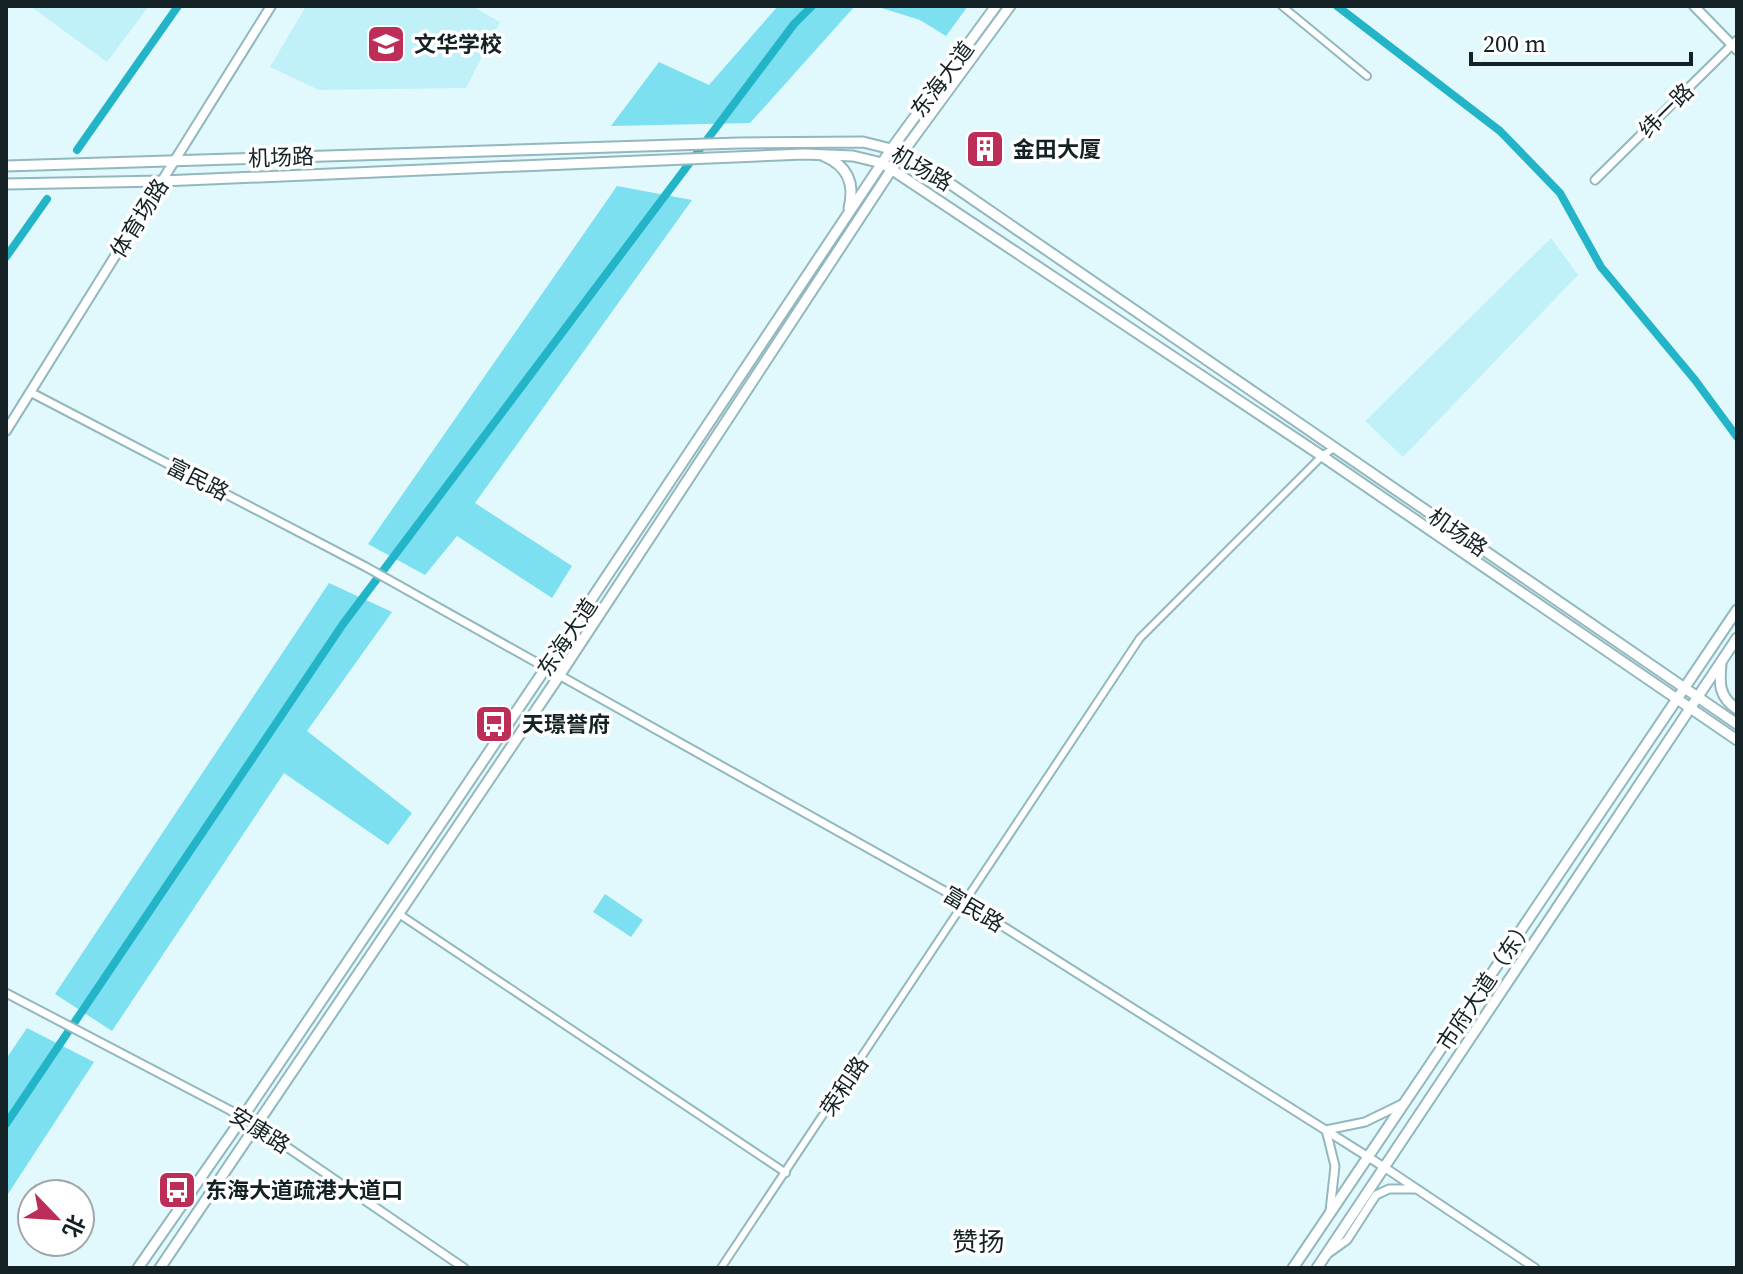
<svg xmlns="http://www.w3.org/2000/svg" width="1743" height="1274" viewBox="0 0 1743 1274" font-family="'Source Serif 4','Noto Sans SC',serif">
  <rect width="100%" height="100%" fill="#e1f9fd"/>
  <g fill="#c0f1f9">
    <polygon points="30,6 149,6 107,62"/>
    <polygon points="306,6 472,6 500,22 466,88 319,90 270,67"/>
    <polygon points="1551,238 1578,275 1403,457 1365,421"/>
  </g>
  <g fill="#7ce0f0">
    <polygon points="778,6 855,6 750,123 611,126 659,62 709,85"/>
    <polygon points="875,6 968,6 946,36 920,20"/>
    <polygon points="617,186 692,200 475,503 572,566 552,598 457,536 425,575 368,544"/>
    <polygon points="329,583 392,612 307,731 412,813 388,845 284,773 112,1031 55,994"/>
    <polygon points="605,894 643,920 631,937 593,912"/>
    <polygon points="27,1028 94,1062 6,1197 6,1059"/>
  </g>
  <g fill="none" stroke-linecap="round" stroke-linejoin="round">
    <g stroke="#23b4c8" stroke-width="8">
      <polyline points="1337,6 1500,131 1560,193 1601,267 1695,380 1737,437"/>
      <polyline points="77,150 178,6"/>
      <polyline points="6,257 47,199"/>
      <polyline points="6,1124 343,624 794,24 812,6"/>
    </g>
    <g stroke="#92b8be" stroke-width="10">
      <g id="minor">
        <polyline points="1282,6 1367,76"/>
        <polyline points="399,914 786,1173"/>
        <polyline points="721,1268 1140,638 1322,456 1334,448"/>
      </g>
    </g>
    <g stroke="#92b8be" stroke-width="11">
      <g id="tertiary">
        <polyline points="1595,180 1737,40"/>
        <polyline points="30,392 366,567 966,903 1384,1167 1535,1268"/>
        <polyline points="6,993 243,1117 464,1268"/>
        <polyline points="1330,1211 1335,1166 1326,1130 1365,1122 1402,1104"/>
        <polyline points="1329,1253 1347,1240 1376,1195 1389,1189 1415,1189"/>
      </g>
    </g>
    <g stroke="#92b8be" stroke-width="12">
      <g id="secondary">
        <polyline points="1694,6 1737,50"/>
        <polyline points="6,431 271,6"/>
      </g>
    </g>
    <g stroke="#92b8be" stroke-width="13">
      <g id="primary">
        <path d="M 824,156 C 848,166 855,184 849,208"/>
        <polyline points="6,166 739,143 863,142 903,152 955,187 1737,724"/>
        <polyline points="6,184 162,181 804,154 853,156 882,163 1322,456 1737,740"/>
        <path d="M 1721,664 C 1719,684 1719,697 1737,709"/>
        <polyline points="138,1268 243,1117 545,669 892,148 996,6"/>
        <polyline points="160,1268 559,676 903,152 1010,6"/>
        <polyline points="1293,1268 1737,610"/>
        <polyline points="1317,1268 1737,638"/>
      </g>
    </g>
    <use href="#minor" stroke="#fff" stroke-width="6"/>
    <use href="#tertiary" stroke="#fff" stroke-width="7"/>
    <use href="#secondary" stroke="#fff" stroke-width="8"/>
    <use href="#primary" stroke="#fff" stroke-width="9"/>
  </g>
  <defs>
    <g id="school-square" transform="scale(2)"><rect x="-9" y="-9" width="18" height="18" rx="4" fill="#bc2d58" stroke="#fff"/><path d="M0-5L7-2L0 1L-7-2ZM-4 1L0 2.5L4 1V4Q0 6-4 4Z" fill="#fff"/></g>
    <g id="building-square" transform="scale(2)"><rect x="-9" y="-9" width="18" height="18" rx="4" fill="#bc2d58" stroke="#fff"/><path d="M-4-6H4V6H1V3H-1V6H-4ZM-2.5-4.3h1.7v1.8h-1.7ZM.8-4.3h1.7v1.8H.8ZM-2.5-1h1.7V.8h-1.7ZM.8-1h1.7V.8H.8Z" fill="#fff"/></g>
    <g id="bus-square" transform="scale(2)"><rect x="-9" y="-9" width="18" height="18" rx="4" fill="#bc2d58" stroke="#fff"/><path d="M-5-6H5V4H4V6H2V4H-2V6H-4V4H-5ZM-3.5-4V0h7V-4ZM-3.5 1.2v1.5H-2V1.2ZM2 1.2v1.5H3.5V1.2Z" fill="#fff"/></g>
  </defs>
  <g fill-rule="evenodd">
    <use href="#school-square" x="386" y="44"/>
    <use href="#building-square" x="985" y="149"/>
    <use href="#bus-square" x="494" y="724"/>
    <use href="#bus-square" x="177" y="1190"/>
  </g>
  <g text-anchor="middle" stroke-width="7" stroke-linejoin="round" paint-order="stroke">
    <g font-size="22" font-weight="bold" fill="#142225" stroke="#fff" text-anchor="start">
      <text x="414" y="52">文华学校</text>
      <text x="1013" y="157">金田大厦</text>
      <text x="522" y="732">天璟誉府</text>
      <text x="205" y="1198">东海大道疏港大道口</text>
    </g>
    <g font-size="22" fill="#142225" stroke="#fff">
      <text transform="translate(942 79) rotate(-53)" y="8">东海大道</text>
      <text transform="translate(1666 110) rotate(-45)" y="8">纬一路</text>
      <text transform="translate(281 157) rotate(-2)" y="8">机场路</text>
      <text transform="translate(922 168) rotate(30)" y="8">机场路</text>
      <text transform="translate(139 218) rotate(-58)" y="8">体育场路</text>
      <text transform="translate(198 479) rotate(27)" y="8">富民路</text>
      <text transform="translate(1458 532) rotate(35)" y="8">机场路</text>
      <text transform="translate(567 637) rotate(-56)" y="8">东海大道</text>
      <text transform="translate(974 909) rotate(31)" y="8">富民路</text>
      <text transform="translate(1485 984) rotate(-56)" y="8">市府大道（东）</text>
      <text transform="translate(844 1086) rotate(-56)" y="8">荣和路</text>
      <text transform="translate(260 1130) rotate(32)" y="8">安康路</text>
    </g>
    <g font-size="26" fill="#142225" stroke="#fff">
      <text x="978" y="1251">赞扬</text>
    </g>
  </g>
  <rect width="1743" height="1274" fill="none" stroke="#142225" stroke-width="16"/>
  <g transform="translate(56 1218) rotate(115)"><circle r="38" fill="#ffffff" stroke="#a1a7a8" stroke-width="2"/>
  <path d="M0-6L14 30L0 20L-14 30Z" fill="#bc2d58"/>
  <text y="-12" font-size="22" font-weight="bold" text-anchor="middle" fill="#142225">北</text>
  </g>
  <path d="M1471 52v12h220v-12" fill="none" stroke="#142225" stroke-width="4"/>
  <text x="1483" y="52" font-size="24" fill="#142225" stroke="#ffffff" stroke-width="6" paint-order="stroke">200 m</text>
</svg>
